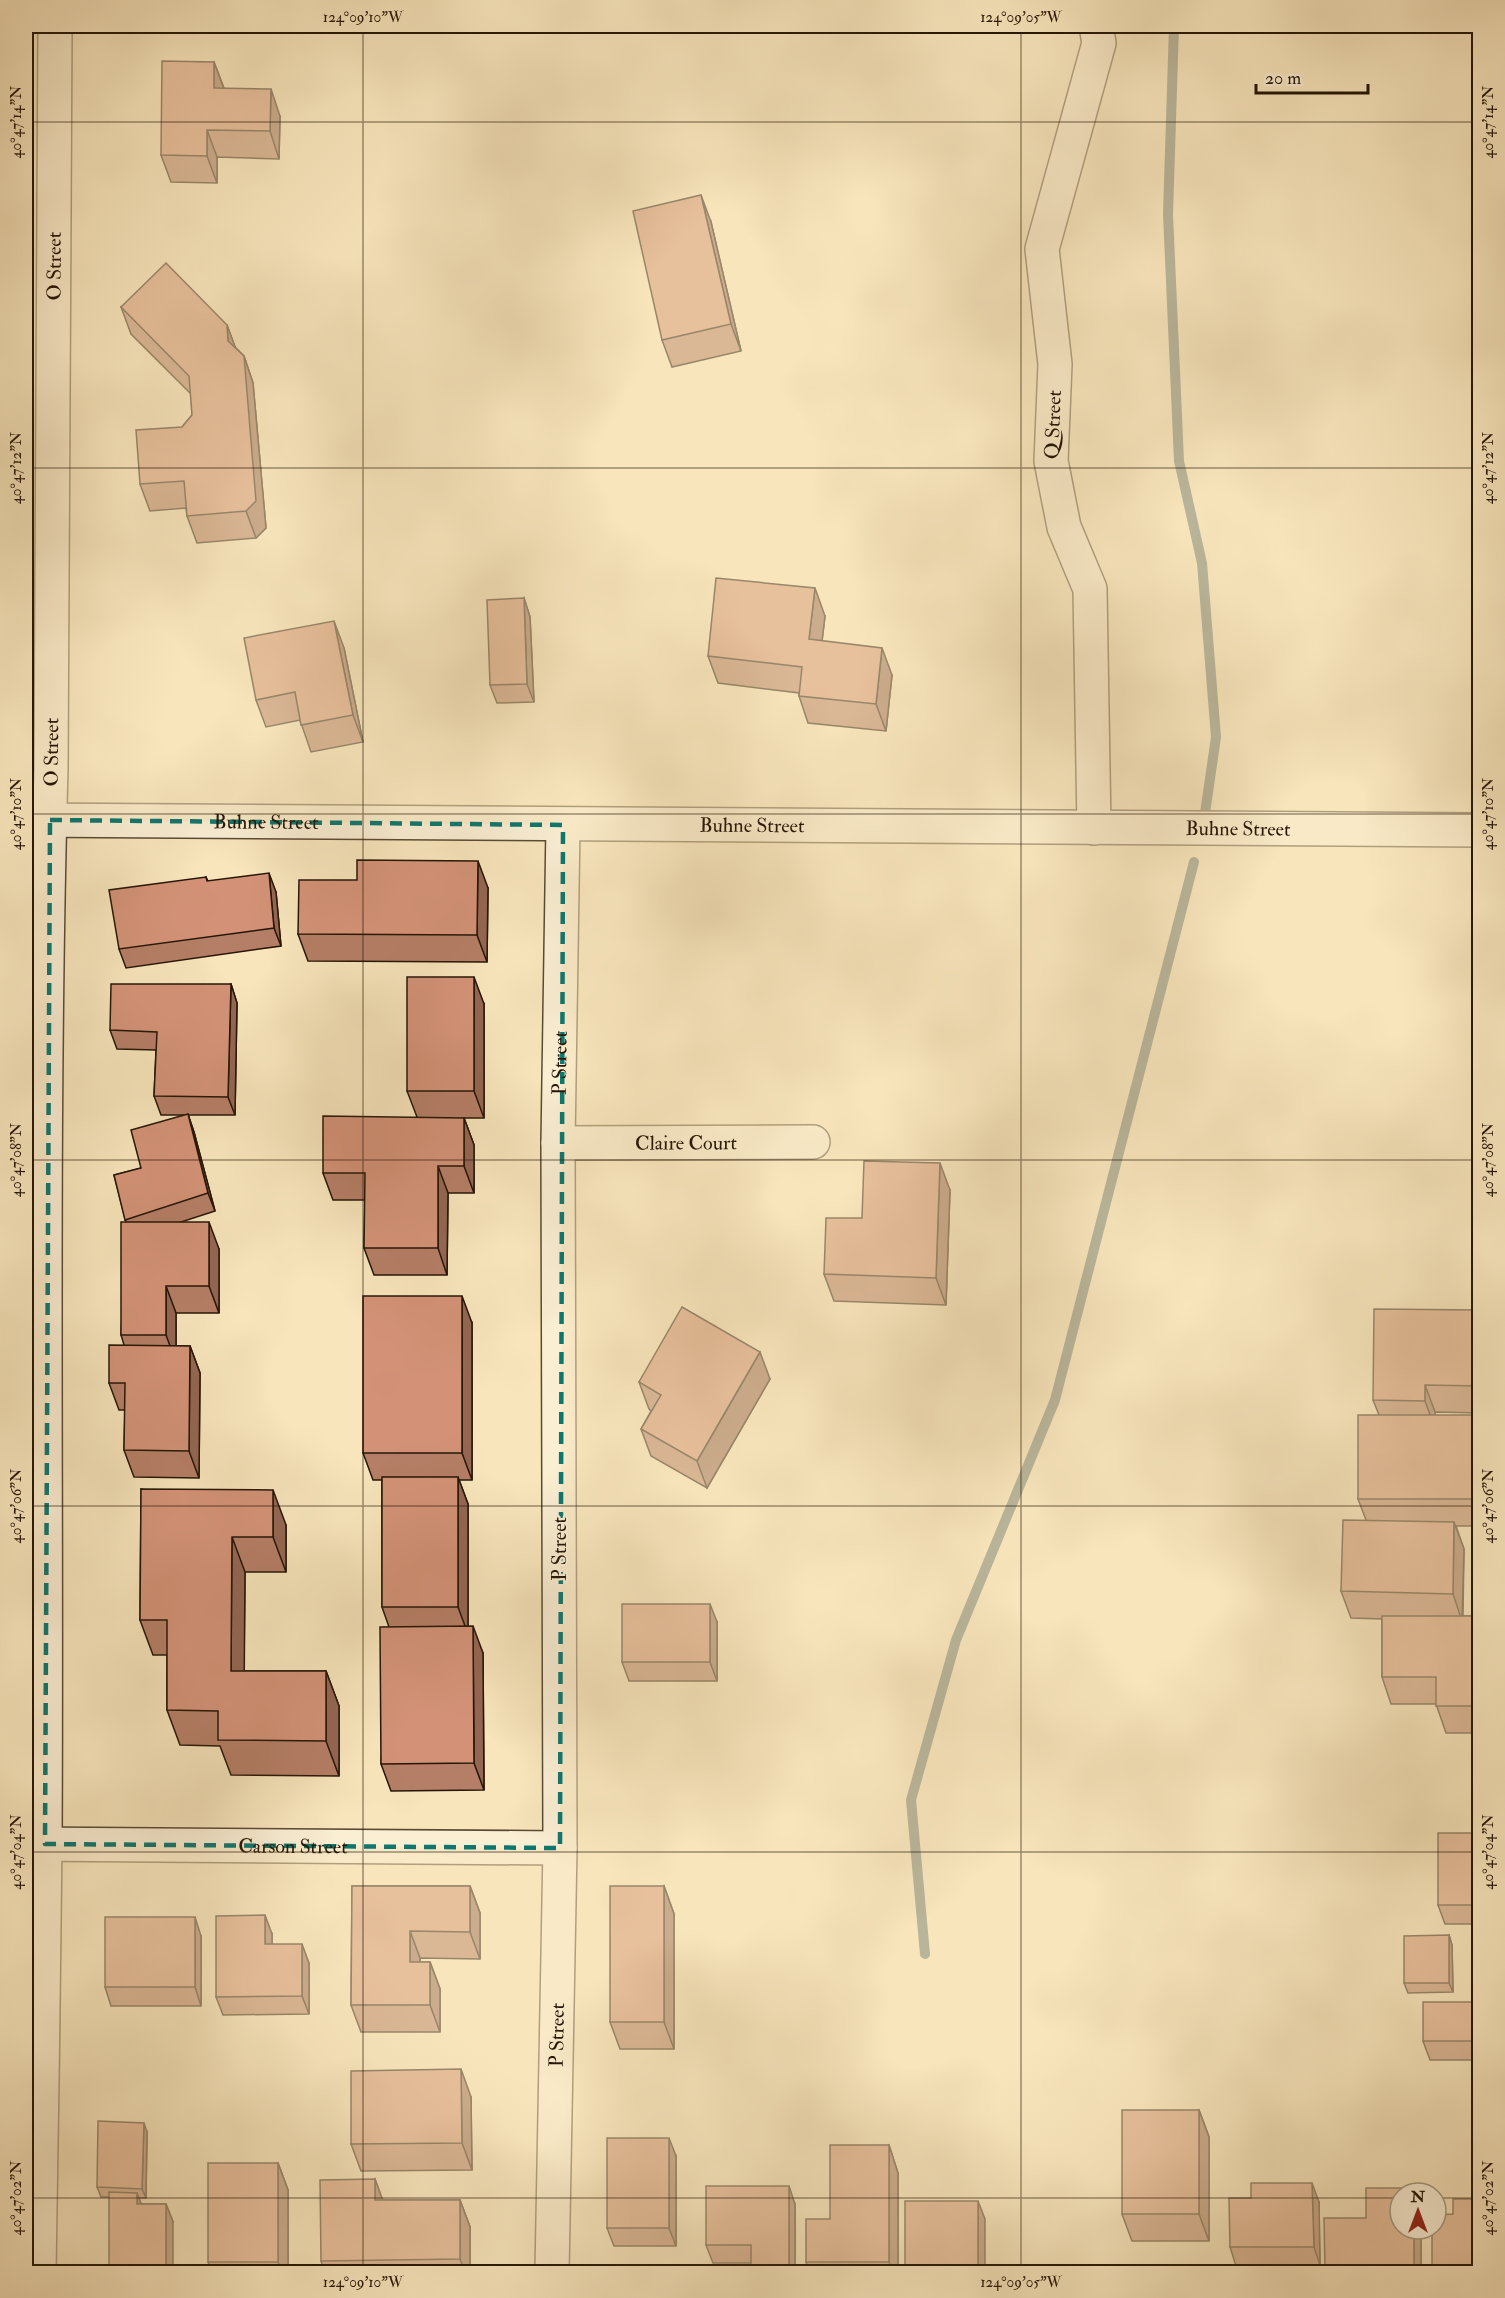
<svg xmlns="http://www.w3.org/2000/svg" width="1505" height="2298" viewBox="0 0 1505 2298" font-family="'IM FELL Double Pica',serif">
  <rect width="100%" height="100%" fill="#f8e5bc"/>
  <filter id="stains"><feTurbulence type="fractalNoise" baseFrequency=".00333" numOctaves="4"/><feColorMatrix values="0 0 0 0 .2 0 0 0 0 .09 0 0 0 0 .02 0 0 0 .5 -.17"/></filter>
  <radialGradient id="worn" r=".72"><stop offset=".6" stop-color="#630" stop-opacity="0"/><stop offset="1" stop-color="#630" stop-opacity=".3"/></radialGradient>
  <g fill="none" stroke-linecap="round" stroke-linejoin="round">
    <g stroke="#6e7a71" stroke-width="10">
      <polyline points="1174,26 1168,214 1179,461 1202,563 1216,737 1204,820"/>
      <polyline points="925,1954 911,1800 956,1640 1055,1400 1194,862"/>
    </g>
    <g stroke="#5a4a34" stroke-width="36">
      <g id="minor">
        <path id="s1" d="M 26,820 L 1480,830"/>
        <path id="s2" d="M 1094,828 L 1090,589 L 1064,527 L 1051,461 L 1055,364 L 1042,249 L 1099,43 L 1096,26"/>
        <path id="s3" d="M 558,1143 L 813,1142"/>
        <path id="s4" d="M 26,1844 L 560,1848"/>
        <path id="s5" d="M 39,2272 C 41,2129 44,1985 45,1842 C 47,1484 41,1127 51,769 L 55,26"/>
        <path id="s6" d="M 552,2272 L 560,1848 L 558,1143 L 563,825"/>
      </g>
    </g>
    <use href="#minor" stroke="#faeed3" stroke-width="33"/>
  </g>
  <g fill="#b57e66" stroke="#251606" stroke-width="1.5">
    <polygon points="214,62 224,88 280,116 279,159 217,157 217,183 171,182 161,155"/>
    <polygon points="711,222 741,351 672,367 662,340"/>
    <polygon points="121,307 227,325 235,347 244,356 253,383 266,528 256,538 197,543 187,516 186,508 150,511 140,484 182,427 192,415 191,394 131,334"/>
    <polygon points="524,598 530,617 534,702 497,703 490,685"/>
    <polygon points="825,616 822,641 892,675 886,731 808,723 799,696 799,693 718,683 708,656"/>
    <polygon points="344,648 363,742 311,752 300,720 266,727 256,700"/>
    <polygon points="206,877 208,881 276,892 281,946 126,968 119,949"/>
    <polygon points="488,888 487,962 308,961 298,934"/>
    <polygon points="231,984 237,1003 235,1115 188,1115 194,1132 215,1211 181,1222 219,1249 219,1313 176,1313 176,1346 190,1346 200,1373 199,1478 134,1477 124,1450 125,1410 119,1410 109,1383 124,1345 121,1335 126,1222 114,1175 141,1168 183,1115 161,1115 154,1096 156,1050 117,1049 110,1030"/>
    <polygon points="484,1004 484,1118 464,1118 474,1145 474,1193 448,1193 447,1275 374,1275 364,1248 365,1200 333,1200 323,1173 417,1117 407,1091"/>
    <polygon points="950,1190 946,1305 834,1301 824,1274 862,1218"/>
    <polygon points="1479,1310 1479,1413 1435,1412 1435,1415 1479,1425 1479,1526 1456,1526 1464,1549 1463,1616 1479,1616 1479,1733 1446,1733 1436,1704 1391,1704 1382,1677 1382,1619 1351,1618 1341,1591 1366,1520 1358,1499 1379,1415 1373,1400"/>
    <polygon points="472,1323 472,1480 459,1480 468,1504 468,1626 483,1653 484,1790 391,1791 381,1764 389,1627 382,1607 382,1480 373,1480 363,1453"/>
    <polygon points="770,1379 707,1488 651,1456 641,1429 651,1411 649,1409 639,1382"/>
    <polygon points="141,1489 286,1525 286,1572 245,1572 244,1671 326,1671 339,1706 339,1776 231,1775 220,1746 180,1745 167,1710 167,1655 153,1655 140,1620"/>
    <polygon points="717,1622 717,1681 629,1681 622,1662"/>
    <polygon points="1479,1833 1479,1924 1445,1924 1438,1905"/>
    <polygon points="352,1886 470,1886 480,1913 480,1959 420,1958 420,1962 430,1962 440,1989 440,2032 361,2032 351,2005"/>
    <polygon points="664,1886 674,1914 674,2049 620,2049 610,2022"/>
    <polygon points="272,1934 272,1944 309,1963 309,2014 223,2015 216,1997"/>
    <polygon points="1449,1935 1452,1945 1453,1992 1408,1993 1404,1983"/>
    <polygon points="201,1936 201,2006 111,2006 105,1987"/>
    <polygon points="1479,2002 1479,2060 1430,2060 1423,2041"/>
    <polygon points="471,2097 472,2170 361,2171 351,2144"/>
    <polygon points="1199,2110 1209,2137 1209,2241 1132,2241 1122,2214"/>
    <polygon points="147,2132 146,2198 139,2198 141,2204 166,2204 173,2222 109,2197 101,2197 97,2187"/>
    <polygon points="889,2145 898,2173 898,2272 810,2272 806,2262 830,2219"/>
    <polygon points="676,2156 676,2246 614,2246 607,2228"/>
    <polygon points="278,2163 288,2190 288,2272 212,2272 208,2262"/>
    <polygon points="375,2179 382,2200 460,2200 470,2227 470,2272 325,2272 321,2261"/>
    <polygon points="1319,2202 1320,2265 1236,2266 1230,2247"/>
    <polygon points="795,2204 795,2272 751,2263 713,2263 706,2245"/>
    <polygon points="1479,2204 1479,2272 1433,2272 1432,2270 1453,2214"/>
    <polygon points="1421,2229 1421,2272 1326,2272 1325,2270"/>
  </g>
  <g fill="#946653" stroke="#251606" stroke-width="1.5">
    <polygon points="214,62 224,89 214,88"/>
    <polygon points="271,89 280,116 279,159 270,131"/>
    <polygon points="207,130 217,157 217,183 207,156"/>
    <polygon points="701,195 711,222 741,351 731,324"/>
    <polygon points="227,325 237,352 228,341"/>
    <polygon points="244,356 253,383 266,528 256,538 246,511"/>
    <polygon points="815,588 825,616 819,667 809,639"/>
    <polygon points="524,598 530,617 534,702 527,684"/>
    <polygon points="334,621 344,648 363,742 353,715"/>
    <polygon points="882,648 892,675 886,731 876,704"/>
    <polygon points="478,861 488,888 487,962 477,935"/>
    <polygon points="269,873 276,892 281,946 274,928"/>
    <polygon points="474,977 484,1004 484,1118 474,1091"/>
    <polygon points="231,984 237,1003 235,1115 228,1097"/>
    <polygon points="188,1114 194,1132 215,1211 208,1193"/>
    <polygon points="464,1118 474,1145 474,1193 464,1166"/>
    <polygon points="940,1163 950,1190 946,1305 936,1278"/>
    <polygon points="438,1166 448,1193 447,1275 438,1248"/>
    <polygon points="209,1222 219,1249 219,1313 209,1286"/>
    <polygon points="166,1286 176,1313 176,1362 166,1335"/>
    <polygon points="462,1296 472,1323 472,1480 462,1453"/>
    <polygon points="190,1346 200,1373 199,1478 189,1451"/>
    <polygon points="760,1352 770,1379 707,1488 697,1461"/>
    <polygon points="1425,1385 1435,1412 1435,1428 1425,1401"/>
    <polygon points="1476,1415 1479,1425 1479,1457 1476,1446"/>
    <polygon points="458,1477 468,1504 468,1634 458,1607"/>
    <polygon points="273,1490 286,1525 286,1572 273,1537"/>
    <polygon points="1454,1522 1464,1549 1462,1621 1453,1594"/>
    <polygon points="232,1537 245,1572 244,1706 231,1671"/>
    <polygon points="710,1604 717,1622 717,1681 710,1662"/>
    <polygon points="473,1626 483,1653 484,1790 474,1763"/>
    <polygon points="326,1671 339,1706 339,1776 326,1741"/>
    <polygon points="470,1886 480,1913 480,1959 470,1932"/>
    <polygon points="664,1886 674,1914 674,2049 664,2022"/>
    <polygon points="265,1915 272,1934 272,1963 265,1944"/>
    <polygon points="195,1917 201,1936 201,2006 195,1987"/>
    <polygon points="410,1931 420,1958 420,1989 410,1962"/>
    <polygon points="1449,1935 1452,1945 1453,1992 1449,1983"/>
    <polygon points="302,1944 309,1963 309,2014 302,1996"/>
    <polygon points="430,1962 440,1989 440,2032 430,2005"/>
    <polygon points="461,2069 471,2097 472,2170 462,2143"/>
    <polygon points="1199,2110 1209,2137 1209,2241 1199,2214"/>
    <polygon points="144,2123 147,2132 146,2198 142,2189"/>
    <polygon points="669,2138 676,2156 676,2246 669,2228"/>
    <polygon points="889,2145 898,2173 898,2272 892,2272 889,2262"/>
    <polygon points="278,2163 288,2190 288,2272 282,2272 278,2262"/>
    <polygon points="375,2179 385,2206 375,2200"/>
    <polygon points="1312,2183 1319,2202 1320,2265 1314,2247"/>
    <polygon points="789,2186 795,2204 795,2272 789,2272"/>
    <polygon points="137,2193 144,2211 137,2204"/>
    <polygon points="1478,2199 1479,2204 1479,2220 1478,2216"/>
    <polygon points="460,2200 470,2227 470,2272 465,2272 460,2259"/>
    <polygon points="978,2201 985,2219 985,2272 978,2272"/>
    <polygon points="166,2204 173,2222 173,2272 166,2272"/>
    <polygon points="1414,2229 1421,2229 1421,2272 1415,2272 1414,2270"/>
  </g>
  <g fill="#d39277" stroke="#251606" stroke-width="1.5">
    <polygon points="162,61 214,62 214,88 271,89 270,131 207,130 207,156 161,155"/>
    <polygon points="701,195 731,324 662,340 633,211"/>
    <polygon points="166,263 227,325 228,341 244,356 256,501 246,511 187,516 184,481 140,484 136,430 182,427 192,415 189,376 121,307"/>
    <polygon points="716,578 815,588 809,639 882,648 876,704 799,696 802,667 708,656"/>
    <polygon points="524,598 527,684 490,685 487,600"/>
    <polygon points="334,621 353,715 301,725 295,692 256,700 244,638"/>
    <polygon points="357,860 478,861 477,935 298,934 299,880 357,880"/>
    <polygon points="269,873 274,928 119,949 109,890 206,877 207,881"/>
    <rect x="407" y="977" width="67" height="114"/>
    <polygon points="111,984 231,984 228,1097 154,1096 157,1032 110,1030"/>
    <polygon points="188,1114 208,1193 125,1220 114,1175 141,1168 131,1130"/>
    <polygon points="323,1116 464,1118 464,1166 438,1166 438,1248 364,1248 365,1173 323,1173"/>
    <polygon points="864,1161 940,1163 936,1278 824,1274 826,1218 862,1218"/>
    <polygon points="121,1222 209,1222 209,1286 166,1286 166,1335 121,1335"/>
    <rect x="363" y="1296" width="99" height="157"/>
    <polygon points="682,1307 760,1352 697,1461 641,1429 661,1395 639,1382"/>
    <polygon points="1374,1309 1479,1310 1479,1386 1425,1385 1425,1401 1373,1400"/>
    <polygon points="109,1345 190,1346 189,1451 124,1450 125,1383 109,1383"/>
    <polygon points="1358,1415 1476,1415 1476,1446 1479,1446 1479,1499 1358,1499"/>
    <rect x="382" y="1477" width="76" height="130"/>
    <polygon points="141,1489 273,1490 273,1537 232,1537 231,1671 326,1671 326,1741 218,1740 218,1711 167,1710 167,1620 140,1620"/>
    <polygon points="1343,1520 1454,1522 1453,1594 1341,1591"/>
    <rect x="622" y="1604" width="88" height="58"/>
    <polygon points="1382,1616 1479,1616 1479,1706 1436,1706 1436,1677 1382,1677"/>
    <polygon points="473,1626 474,1763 381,1764 380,1627"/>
    <rect x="1438" y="1833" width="41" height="72"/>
    <polygon points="352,1886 470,1886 470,1932 410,1931 410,1962 430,1962 430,2005 351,2005"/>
    <rect x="610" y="1886" width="54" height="136"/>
    <polygon points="265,1915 265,1944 302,1944 302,1996 216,1997 216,1916"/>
    <rect x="105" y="1917" width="90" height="70"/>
    <polygon points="1449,1935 1449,1983 1404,1983 1404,1936"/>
    <rect x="1423" y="2002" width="56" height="39"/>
    <polygon points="461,2069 462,2143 351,2144 351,2071"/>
    <rect x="1122" y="2110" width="77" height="104"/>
    <polygon points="98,2121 144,2123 142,2189 97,2187"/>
    <rect x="607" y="2138" width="62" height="90"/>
    <polygon points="830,2145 889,2145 889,2262 806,2262 806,2219 830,2219"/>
    <rect x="208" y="2163" width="70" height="99"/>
    <polygon points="375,2179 375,2200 460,2200 460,2259 321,2261 320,2180"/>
    <polygon points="1251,2183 1312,2183 1314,2247 1230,2247 1229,2198 1251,2198"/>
    <polygon points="706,2186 789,2186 789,2272 751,2272 751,2245 706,2245"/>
    <polygon points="1366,2188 1414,2188 1414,2193 1400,2193 1400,2229 1414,2229 1414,2270 1325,2270 1324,2218 1366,2218"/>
    <polygon points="109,2192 137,2193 137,2204 166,2204 166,2272 109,2272"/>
    <polygon points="1453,2199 1478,2199 1478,2216 1479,2216 1479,2265 1474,2265 1474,2270 1432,2270 1432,2229 1436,2229 1436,2215 1453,2214"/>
    <rect x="905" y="2201" width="73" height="71"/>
  </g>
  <path d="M0 0H1505V2298H0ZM 50,820 L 563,825 L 560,1848 L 45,1844 Z" fill="#f8e5bc" fill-opacity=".55" fill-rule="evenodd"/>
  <path fill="none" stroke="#0f766e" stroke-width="4.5" stroke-dasharray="12 8" stroke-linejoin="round" d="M 50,820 L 563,825 L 560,1848 L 45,1844 Z"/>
  <path fill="none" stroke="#251606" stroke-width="1.5" stroke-opacity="0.45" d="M 363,26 L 363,2272M 1021,26 L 1021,2272M 26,122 L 1480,122M 26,468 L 1480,468M 26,814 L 1480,814M 26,1160 L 1480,1160M 26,1506 L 1480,1506M 26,1852 L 1480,1852M 26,2198 L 1400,2198M 1436,2198 L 1480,2198"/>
  <g text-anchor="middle" stroke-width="4.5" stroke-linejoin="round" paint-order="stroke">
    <g font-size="20" fill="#251606" stroke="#faeed3">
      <text dy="7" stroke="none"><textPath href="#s5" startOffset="2006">O Street</textPath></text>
      <text dy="7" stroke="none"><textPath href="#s2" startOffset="410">Q Street</textPath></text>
      <text dy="7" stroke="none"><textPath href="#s5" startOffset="1520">O Street</textPath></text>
      <text dy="7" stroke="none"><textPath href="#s1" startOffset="240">Buhne Street</textPath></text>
      <text dy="7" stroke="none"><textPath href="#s1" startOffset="726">Buhne Street</textPath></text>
      <text dy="7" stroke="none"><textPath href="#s1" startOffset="1212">Buhne Street</textPath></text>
      <text dy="7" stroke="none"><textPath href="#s6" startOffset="1209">P Street</textPath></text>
      <text dy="7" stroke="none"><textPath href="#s3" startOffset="128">Claire Court</textPath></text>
      <text transform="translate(559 1549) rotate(-90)" y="7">P Street</text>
      <text dy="7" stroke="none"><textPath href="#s4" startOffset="267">Carson Street</textPath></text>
      <text dy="7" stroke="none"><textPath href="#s6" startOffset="237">P Street</textPath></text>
    </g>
  </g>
  <rect width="1505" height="2298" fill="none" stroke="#f8e5bc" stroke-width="66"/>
  <g transform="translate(1418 2211)"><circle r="28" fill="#faeed3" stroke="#a59881" stroke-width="1.5"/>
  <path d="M0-4.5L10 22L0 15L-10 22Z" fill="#8f2418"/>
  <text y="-9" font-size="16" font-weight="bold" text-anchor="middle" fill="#251606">N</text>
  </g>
  <path d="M1256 84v9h112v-9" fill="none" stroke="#251606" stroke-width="3"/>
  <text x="1265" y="84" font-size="18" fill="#251606" stroke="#faeed3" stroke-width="4.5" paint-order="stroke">20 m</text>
  <rect x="33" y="33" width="1439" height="2232" fill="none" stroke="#251606" stroke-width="2"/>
  <g font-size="15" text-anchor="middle" fill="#251606">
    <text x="363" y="22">124°09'10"W</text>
    <text x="1021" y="22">124°09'05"W</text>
    <text transform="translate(16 122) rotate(-90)" y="5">40°47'14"N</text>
    <text transform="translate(1488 122) rotate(-90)" y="5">40°47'14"N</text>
    <text transform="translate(16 468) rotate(-90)" y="5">40°47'12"N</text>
    <text transform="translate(1488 468) rotate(-90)" y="5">40°47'12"N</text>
    <text transform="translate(16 814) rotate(-90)" y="5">40°47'10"N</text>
    <text transform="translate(1488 814) rotate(-90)" y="5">40°47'10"N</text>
    <text transform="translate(16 1160) rotate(-90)" y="5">40°47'08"N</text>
    <text transform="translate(1488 1160) rotate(-90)" y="5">40°47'08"N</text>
    <text transform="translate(16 1506) rotate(-90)" y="5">40°47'06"N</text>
    <text transform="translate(1488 1506) rotate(-90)" y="5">40°47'06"N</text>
    <text transform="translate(16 1852) rotate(-90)" y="5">40°47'04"N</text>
    <text transform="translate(1488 1852) rotate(-90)" y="5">40°47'04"N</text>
    <text transform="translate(16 2198) rotate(-90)" y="5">40°47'02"N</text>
    <text transform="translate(1488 2198) rotate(-90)" y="5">40°47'02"N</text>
    <text x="363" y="2287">124°09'10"W</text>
    <text x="1021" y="2287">124°09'05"W</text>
  </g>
  <rect width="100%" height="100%" filter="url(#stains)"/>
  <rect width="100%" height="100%" fill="url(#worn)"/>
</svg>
